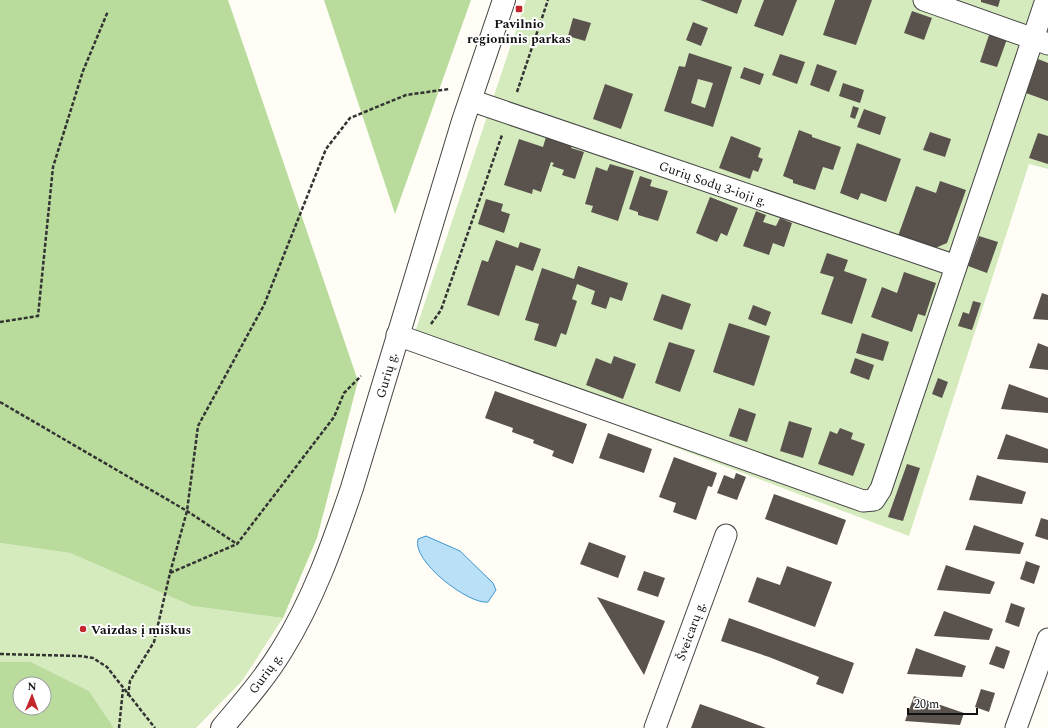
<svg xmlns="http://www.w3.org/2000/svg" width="1048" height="728" viewBox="0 0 1048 728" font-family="Spectral,serif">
  <rect width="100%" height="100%" fill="#fffdf5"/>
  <g fill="#d5ebbd">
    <polygon points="526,0 1048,0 1048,169 1029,164 909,536 410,347"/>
    <polygon points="0,543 70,553 192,606 283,618 242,681 196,728 114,728 89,691 31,662 0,662"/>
  </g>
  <g fill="#b9dc9c" fill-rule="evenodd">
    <polygon points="0,0 228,0 358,381 317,538 283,618 192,606 70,553 0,543"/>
    <polygon points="324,0 471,0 395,214"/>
    <path d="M 0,662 L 31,662 L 89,691 L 114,728 L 0,728 ZM 20,684 L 44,684 L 44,708 L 20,708 Z"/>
  </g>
  <path fill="#b9e0f7" stroke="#3f96cf" d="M 426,536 L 460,551 L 493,583 L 496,590 L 488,602 C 469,605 411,561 418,539 Z"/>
  <g fill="#5a524d" fill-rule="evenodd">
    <polygon points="700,0 742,0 737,14"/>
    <polygon points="764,0 797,0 783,36 754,26"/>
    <polygon points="835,0 872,0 856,45 823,35"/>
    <polygon points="981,0 1000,0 998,7 981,2"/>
    <polygon points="912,11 932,18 924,40 904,33"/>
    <polygon points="573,18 591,23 585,41 568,36"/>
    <polygon points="693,22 708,28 701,46 686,40"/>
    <polygon points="990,32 1007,39 997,67 980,62"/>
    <path d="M 689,53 L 732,67 L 713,127 L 664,111 L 679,66 L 685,67 ZM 698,79 L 713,83 L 705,108 L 691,103 Z"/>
    <polygon points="780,54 805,62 797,84 772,75"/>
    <polygon points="1038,59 1048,63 1048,101 1026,93"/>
    <polygon points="817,64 837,71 829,92 810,85"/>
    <polygon points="744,67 764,74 760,85 740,78"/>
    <polygon points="843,83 864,90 860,103 839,96"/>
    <polygon points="605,84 633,94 621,129 593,119"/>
    <polygon points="853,106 859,108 855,119 850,117"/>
    <polygon points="864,109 886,117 880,135 857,127"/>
    <polygon points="799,130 812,135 812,137 841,147 833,170 823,167 815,190 793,183 793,180 783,176"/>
    <polygon points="930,132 951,139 945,157 923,150"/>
    <polygon points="1038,133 1048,136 1048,164 1029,158"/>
    <polygon points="731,136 761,148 758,157 763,159 758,172 753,170 750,179 719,168"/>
    <polygon points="546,137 572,146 571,148 584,152 575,179 562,175 564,170 552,166 554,163 551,162 541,192 533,189 532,194 504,185 519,139 543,147"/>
    <polygon points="857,143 901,159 886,202 861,193 858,200 840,193"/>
    <polygon points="610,164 634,171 618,221 591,212 593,206 585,204 596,167 607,171"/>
    <polygon points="640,176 652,180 650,186 668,191 658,221 638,215 638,212 629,209"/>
    <polygon points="940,181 966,190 947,243 933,249 898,236 916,186 936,193"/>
    <polygon points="710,197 738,208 727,236 721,233 717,242 696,233"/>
    <polygon points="486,199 503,204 501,211 510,214 504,233 478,224"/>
    <polygon points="756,211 766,215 763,222 776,226 780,218 792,223 784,247 773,243 769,255 743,246"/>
    <polygon points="979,236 998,242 987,273 968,266"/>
    <polygon points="496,240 518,248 520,242 541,249 533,271 516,265 499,316 467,305 482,260 488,262"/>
    <polygon points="827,253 848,260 844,271 867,279 852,324 821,314 834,277 820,273"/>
    <polygon points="578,266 628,283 622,301 610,297 606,309 591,304 595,291 577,284 572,299 577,301 566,335 561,333 556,347 534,340 539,324 525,320 542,268 574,279"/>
    <polygon points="904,272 936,283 925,316 918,314 912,332 871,317 882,287 897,293"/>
    <polygon points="1042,293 1048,295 1048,320 1033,319"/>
    <polygon points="662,294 691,304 682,330 653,320"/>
    <polygon points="973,301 981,303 972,330 958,326 963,312 969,314"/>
    <polygon points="753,305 771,312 766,326 748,319"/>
    <polygon points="729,323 770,336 754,386 713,372"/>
    <polygon points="862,333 889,342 883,361 856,353"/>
    <polygon points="669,342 695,350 680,392 655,383"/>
    <polygon points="1038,343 1048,347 1048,370 1029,368"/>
    <polygon points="614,356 636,364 623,399 586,385 596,358 611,364"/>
    <polygon points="855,358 874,365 869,380 850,373"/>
    <polygon points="938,378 948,382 942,398 932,394"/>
    <polygon points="1009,384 1048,398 1048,413 1001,409"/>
    <polygon points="495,391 587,424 573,464 552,456 554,451 533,443 534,440 512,432 513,428 485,418"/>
    <polygon points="739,408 756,414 747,442 729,436"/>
    <polygon points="789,421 812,428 803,458 780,451"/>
    <polygon points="840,428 853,433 851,439 865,444 853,476 818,464 830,431 837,434"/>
    <polygon points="608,433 652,449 644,473 599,458"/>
    <polygon points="1006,434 1048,449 1048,463 997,459"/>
    <polygon points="674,457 717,473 712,487 708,486 696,520 673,512 676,503 659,497"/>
    <polygon points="907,464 920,468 903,521 888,517"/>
    <polygon points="736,473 746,477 737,500 717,493 724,475 734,479"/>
    <polygon points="977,475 1026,492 1022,504 969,500"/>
    <polygon points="774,494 846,520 837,545 765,519"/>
    <polygon points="1041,518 1048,520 1048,540 1035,536"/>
    <polygon points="974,525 1024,543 1020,554 965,550"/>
    <polygon points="589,542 626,556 618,578 580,564"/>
    <polygon points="1026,561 1040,566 1034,584 1020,579"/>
    <polygon points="946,565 995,582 990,594 937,590"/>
    <polygon points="787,566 832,582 815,627 748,602 757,577 780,585"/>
    <polygon points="644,571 665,578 658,597 637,590"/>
    <polygon points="597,597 665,621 644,675"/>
    <polygon points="1011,603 1025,608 1019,627 1005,622"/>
    <polygon points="944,611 993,629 989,640 934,636"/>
    <polygon points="729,618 854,663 843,694 816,684 819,677 769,657 721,641"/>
    <polygon points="996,646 1010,651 1004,669 989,664"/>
    <polygon points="916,648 966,666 962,677 907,674"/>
    <polygon points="981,689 995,693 989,712 975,707"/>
    <polygon points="914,696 964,713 960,725 905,721"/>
    <polygon points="700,704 734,716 766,728 691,728"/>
  </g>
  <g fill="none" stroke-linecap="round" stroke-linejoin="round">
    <g stroke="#444" stroke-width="23">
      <g id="minor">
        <polyline points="924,0 1048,44"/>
        <polyline points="470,100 956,266"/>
        <polyline points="397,335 863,501 874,500 881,489 1046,0"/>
        <polyline points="655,728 726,535"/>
        <polyline points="1016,728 1048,639"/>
      </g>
    </g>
    <g stroke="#444" stroke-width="24">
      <path id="tertiary" d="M 222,728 C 243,703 265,678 282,650 C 313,600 333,544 352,488 L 463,121 L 504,0"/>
    </g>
    <g stroke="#333" stroke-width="2.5" stroke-dasharray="4 2" stroke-linecap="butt">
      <polyline points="517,92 548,0"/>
      <polyline points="0,322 38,316 53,167 83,71 108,11"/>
      <polyline points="431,324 441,310 502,135"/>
      <polyline points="0,402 187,511 237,544"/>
      <polyline points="170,573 187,511 198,426 264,305 326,149 350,118 406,95 449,89"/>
      <polyline points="0,654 80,656 93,658 107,667 155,728"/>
      <polyline points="128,696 130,681 154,642 170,573 237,544 334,417 344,393 361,376"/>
      <polyline points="119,728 123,689"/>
    </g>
    <use href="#minor" stroke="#fff" stroke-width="21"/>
    <use href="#tertiary" stroke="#fff" stroke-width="22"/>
  </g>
  <g fill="#c4262e" stroke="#fff" stroke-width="1.5">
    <rect x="515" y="5" width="8" height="8" rx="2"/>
    <circle cx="83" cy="629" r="4"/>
  </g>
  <g text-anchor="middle" stroke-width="4" stroke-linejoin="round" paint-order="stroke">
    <g font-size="13" font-weight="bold" fill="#111" stroke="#fff">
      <text x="519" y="28">Pavilnio<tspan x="519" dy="15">regioninis parkas</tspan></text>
      <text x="91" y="634" text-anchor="start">Vaizdas į miškus</text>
    </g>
    <g font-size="13" fill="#111" stroke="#fff">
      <text transform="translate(713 183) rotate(19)" y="5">Gurių Sodų 3-ioji g.</text>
      <text transform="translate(386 375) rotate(-74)" y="5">Gurių g.</text>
      <text transform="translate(690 631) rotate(-70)" y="5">Šveicarų g.</text>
      <text transform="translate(265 673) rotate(-53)" y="5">Gurių g.</text>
    </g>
  </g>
  <g transform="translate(32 696) rotate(1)"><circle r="19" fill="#ffffff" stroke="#a0a0a0"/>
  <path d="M0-3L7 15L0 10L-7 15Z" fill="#c4262e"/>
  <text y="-6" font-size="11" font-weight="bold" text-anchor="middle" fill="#111111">N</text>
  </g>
  <path d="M908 708v6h69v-6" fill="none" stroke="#111111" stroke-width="2"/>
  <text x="914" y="708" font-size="12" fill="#111111" stroke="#ffffff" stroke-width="3" paint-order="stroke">20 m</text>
</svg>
